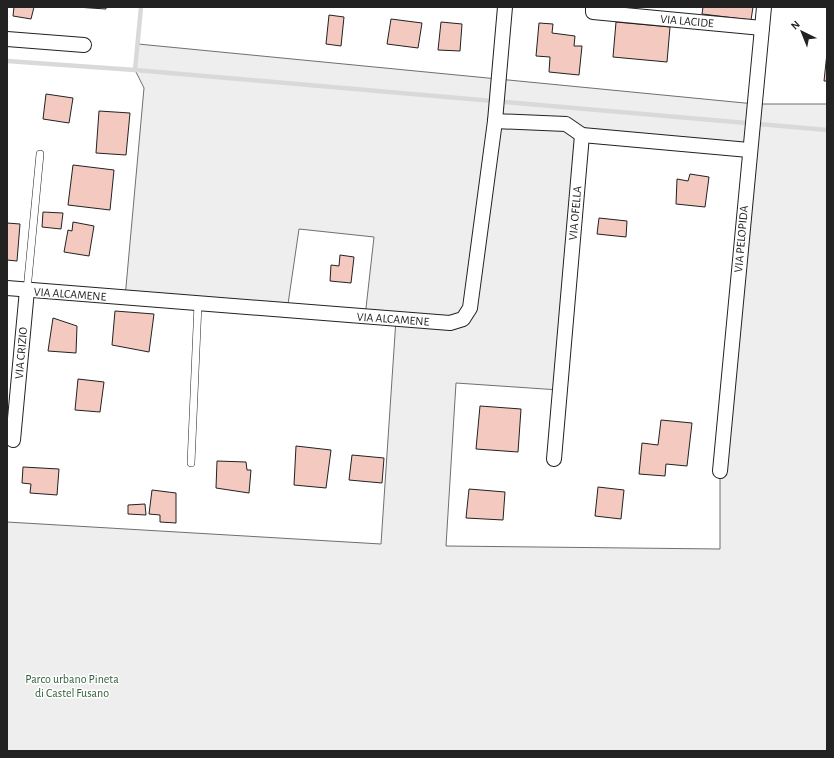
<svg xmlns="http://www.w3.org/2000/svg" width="834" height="758" viewBox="0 0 834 758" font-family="'Alegreya Sans',sans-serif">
  <rect width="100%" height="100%" fill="#fff"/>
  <path fill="#eee" stroke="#6f6f6f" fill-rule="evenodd" d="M 138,44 L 755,104 L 827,104 L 827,751 L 7,751 L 7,522 L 381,544 L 396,319 L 365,317 L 374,237 L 299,229 L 287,311 L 125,298 L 144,88 L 135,70 ZM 582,135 L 749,150 L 720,471 L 720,549 L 446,546 L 456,383 L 559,390 Z"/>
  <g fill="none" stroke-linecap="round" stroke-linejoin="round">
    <g stroke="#d9d9d9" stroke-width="4.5">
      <polyline points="7,61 135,70 827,130"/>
      <polyline points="135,70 141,7"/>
    </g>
  </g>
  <g fill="#f3c9c0" stroke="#222">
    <polygon points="14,7 34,7 31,19 13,16"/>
    <polygon points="76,7 106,7 106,9"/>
    <polygon points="703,7 753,7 751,20 702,14"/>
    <polygon points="329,15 344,17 341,46 326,44"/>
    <polygon points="391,19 422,23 418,48 387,44"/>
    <polygon points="441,22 462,24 460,51 438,50"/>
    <polygon points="616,22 670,27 667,62 613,57"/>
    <polygon points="539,23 553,24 552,33 575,36 574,46 582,46 579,75 549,72 550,57 536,56"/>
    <polygon points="827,53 827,81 824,81"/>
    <polygon points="46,94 73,98 69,123 43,119"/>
    <polygon points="99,111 130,113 126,155 96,153"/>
    <polygon points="73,165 114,170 110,210 68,205"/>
    <polygon points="690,174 709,177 705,207 676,204 677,179 688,181"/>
    <polygon points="43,212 63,213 61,229 42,227"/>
    <polygon points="599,218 627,221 626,237 597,234"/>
    <polygon points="73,222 94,226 89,256 64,252 68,230 72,231"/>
    <polygon points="7,223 20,224 17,261 7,260"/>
    <polygon points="340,255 354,257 351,283 330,281 331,265 339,266"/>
    <polygon points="115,311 154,314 149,352 112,345"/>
    <polygon points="53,318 77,326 76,353 48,351"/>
    <polygon points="78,379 104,382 100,412 75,410"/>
    <polygon points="480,406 521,409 518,452 476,449"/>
    <polygon points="661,420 692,423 687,466 666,464 665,476 639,474 642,443 658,445"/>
    <polygon points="296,446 331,450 326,488 294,485"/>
    <polygon points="352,455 384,458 382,483 349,480"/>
    <polygon points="217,461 246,462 247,470 251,470 249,493 216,488"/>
    <polygon points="23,467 59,469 57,495 30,493 31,484 22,483"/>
    <polygon points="598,487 624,490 621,519 595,516"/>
    <polygon points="469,489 505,492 503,520 466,518"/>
    <polygon points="152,490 176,493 176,523 160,522 160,515 149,514"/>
    <polygon points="145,504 146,515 128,514 128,505"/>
  </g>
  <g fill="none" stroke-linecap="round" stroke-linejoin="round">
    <g stroke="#222" stroke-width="8">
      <g id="lane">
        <polyline points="27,290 40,154"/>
        <polyline points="191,463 198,304"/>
      </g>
    </g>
    <g stroke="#222" stroke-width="16">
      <g id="street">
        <polyline points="593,7 593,12 762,28"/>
        <polyline points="7,39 84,45"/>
        <polyline points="495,121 566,124 582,135 749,150"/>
        <polyline points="7,288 450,323 463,319 470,308 495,121 505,7"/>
        <polyline points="13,440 27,290"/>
        <polyline points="554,459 582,135"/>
        <polyline points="720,471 764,7"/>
      </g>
    </g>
    <use href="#lane" stroke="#fff" stroke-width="7"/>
    <use href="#street" stroke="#fff" stroke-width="14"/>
  </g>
  <g text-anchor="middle" stroke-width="3" stroke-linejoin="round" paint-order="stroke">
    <g font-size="12" fill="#222" stroke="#fff">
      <text transform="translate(687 21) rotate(5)" y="4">VIA LACIDE</text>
      <text transform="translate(575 213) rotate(-85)" y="4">VIA OFELLA</text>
      <text transform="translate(741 239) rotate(-85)" y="4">VIA PELOPIDA</text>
      <text transform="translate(70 294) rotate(4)" y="4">VIA ALCAMENE</text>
      <text transform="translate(393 319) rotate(4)" y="4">VIA ALCAMENE</text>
      <text transform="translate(21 353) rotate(-85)" y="4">VIA CRIZIO</text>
    </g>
    <g font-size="12" fill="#2f5e38" stroke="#fff">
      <text x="72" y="683">Parco urbano Pineta<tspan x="72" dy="14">di Castel Fusano</tspan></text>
    </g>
  </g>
  <rect width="834" height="758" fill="none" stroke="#222222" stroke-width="16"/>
  <g transform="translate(802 32) rotate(317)" stroke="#ffffff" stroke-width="3" paint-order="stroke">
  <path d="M0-3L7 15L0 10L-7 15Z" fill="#222222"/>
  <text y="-6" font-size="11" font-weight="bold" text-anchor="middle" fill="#222222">N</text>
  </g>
</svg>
